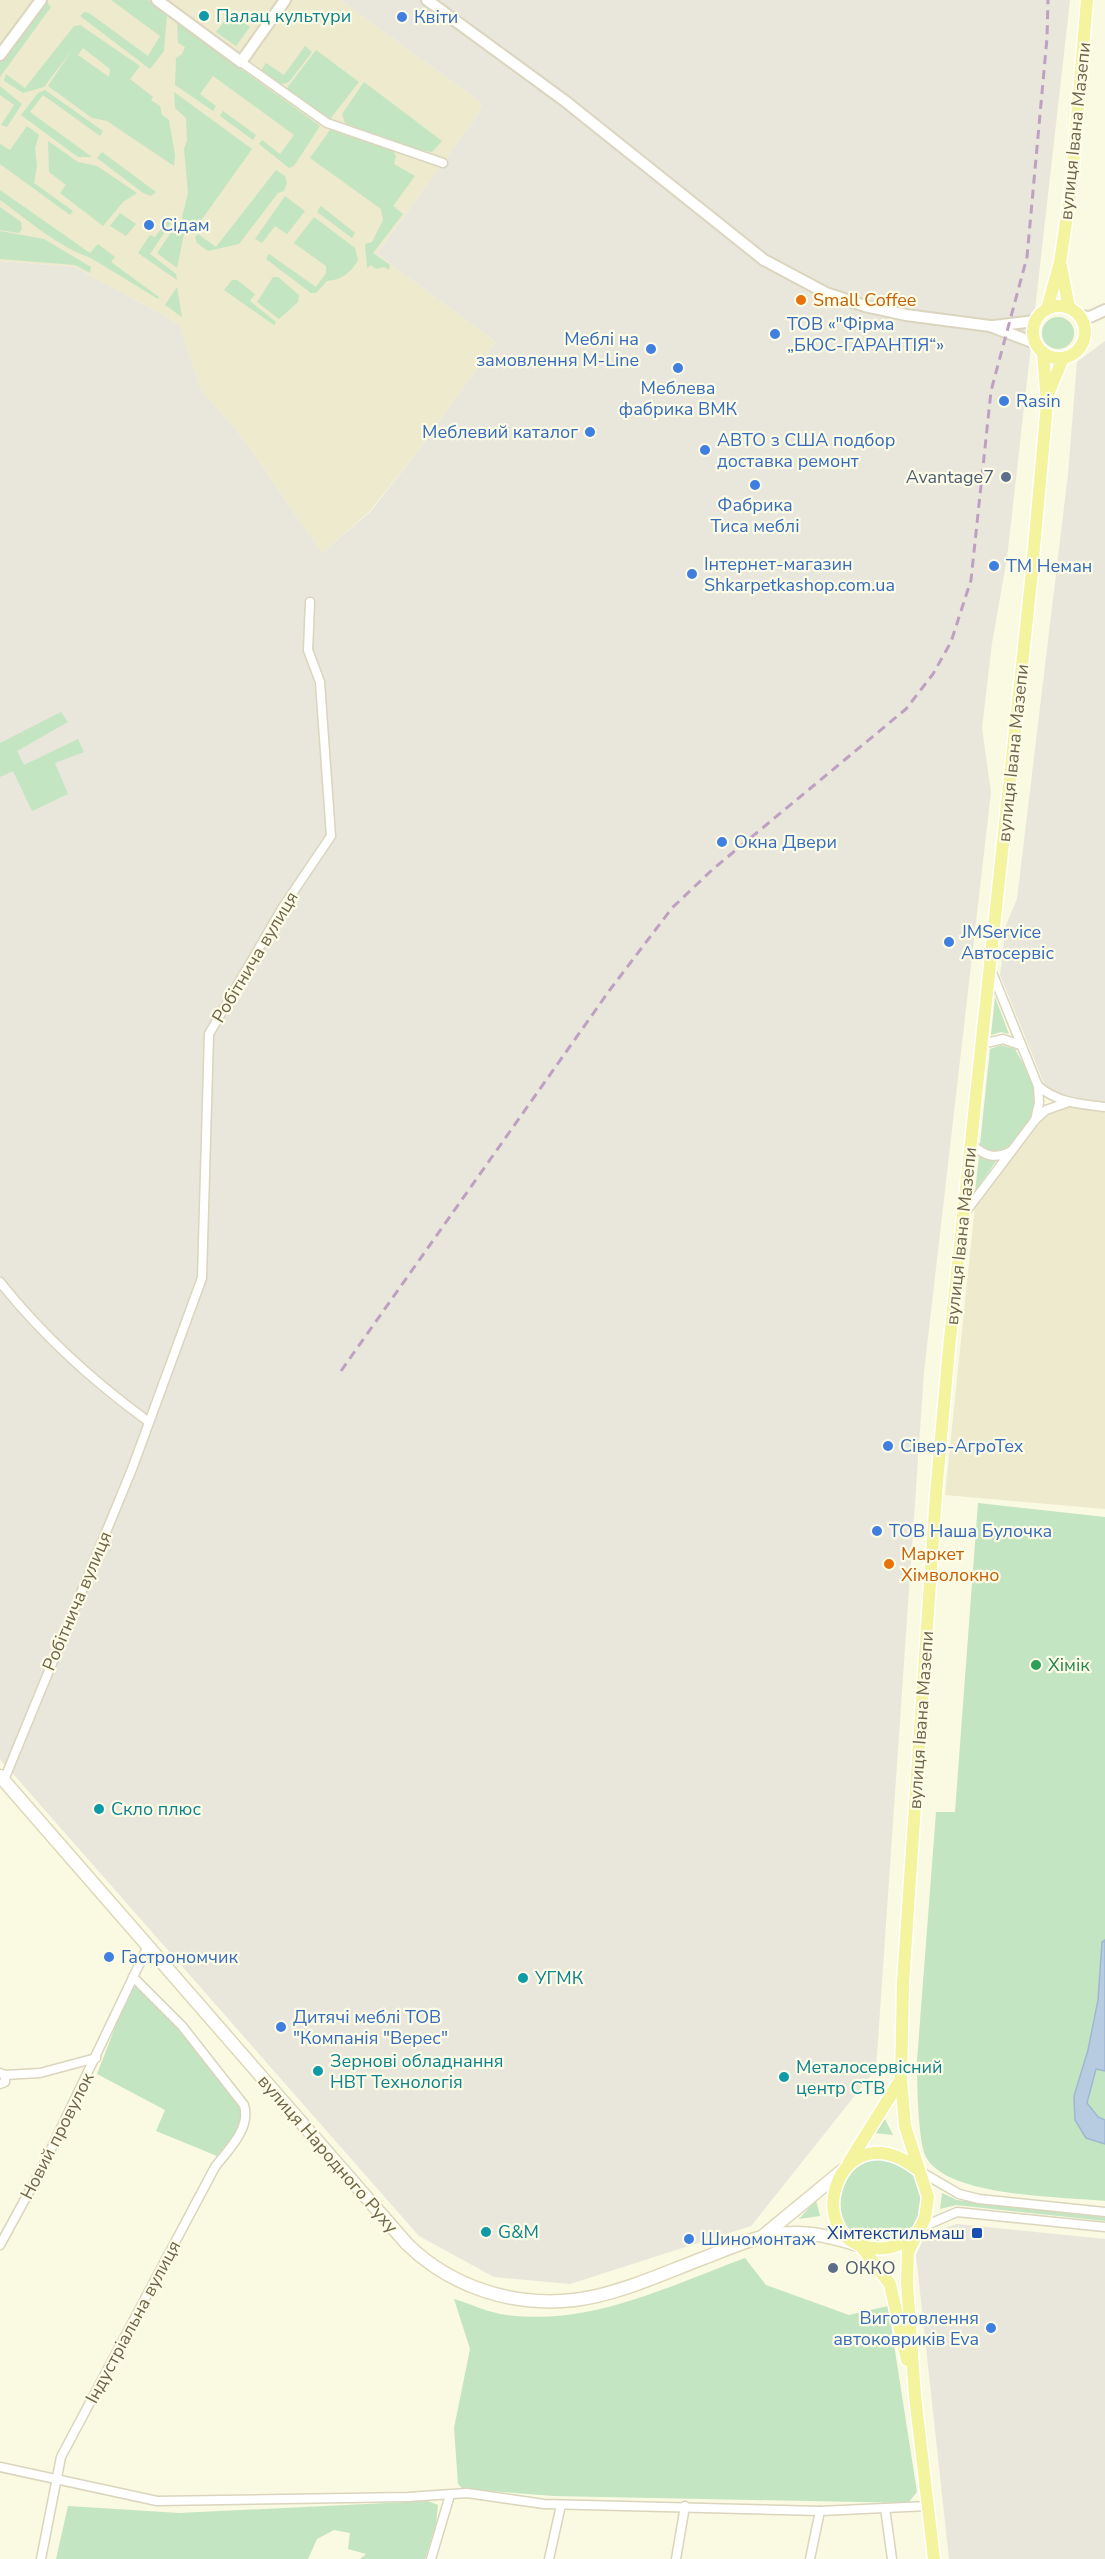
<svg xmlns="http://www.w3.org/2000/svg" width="1105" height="2559" viewBox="0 0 1105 2559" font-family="'Nunito Sans',sans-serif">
  <rect width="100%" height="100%" fill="#faf9e1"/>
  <g fill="#eeeace">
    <polygon points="0,0 340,0 482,103 479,113 377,254 496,342 420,448 370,511 322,553 242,437 201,390 179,324 75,267 0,261"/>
    <polygon points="1067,1103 1105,1107 1105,1509 945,1495 975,1205 1045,1114"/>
  </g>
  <g fill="#e9e6dc">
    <polygon points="340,0 1070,0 1007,558 992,643 982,728 991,792 924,1372 876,2069 751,2226 570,2284 494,2277 419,2236 0,1759 0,261 75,267 179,324 201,390 242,437 322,553 371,511 420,448 496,342 377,254 479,113 482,103"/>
    <polygon points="1105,341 1105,1107 1067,1103 1047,1091 1000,975 1006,925 1017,899 1068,474 1077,362"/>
    <polygon points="957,2224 1105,2239 1105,2559 949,2559 916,2255 926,2234"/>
  </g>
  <g fill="#c3e5c1" fill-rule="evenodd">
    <polygon points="111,0 148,0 167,13 164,51 150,69 80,16 84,12 89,13 148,56 160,36"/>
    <polygon points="47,2 51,7 0,77 0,60 42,3"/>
    <polygon points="231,13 250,27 236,46 216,32"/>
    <polygon points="177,23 188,27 190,32 320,126 294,166 289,168 259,144 262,140 280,154 294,135 213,76 200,94 216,106 213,111 175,85 176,58 182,54 185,47 178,43"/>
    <path d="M 80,25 L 140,66 L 130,79 L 153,97 L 151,100 L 160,106 L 162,115 L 169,120 L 175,155 L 174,166 L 107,121 L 92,118 L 48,86 L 72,50 L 44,87 L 23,93 L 4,81 L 6,74 L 25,88 L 74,26 ZM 83,48 L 110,69 L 109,77 L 78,55 Z"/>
    <polygon points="305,46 312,52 289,82 279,85 260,72 266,63 284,75"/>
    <polygon points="316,50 359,82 327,123 284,92"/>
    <polygon points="364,82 442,141 432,152 406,148 345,123 342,114"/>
    <polygon points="0,86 22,104 7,127 1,125 14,105 0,95"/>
    <polygon points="45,90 103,131 100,136 43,95 30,112 92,157 78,157 21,115 38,93"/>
    <polygon points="174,92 252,149 195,229 189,229 183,223 182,217 188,193 184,149 187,141 186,118 175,108"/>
    <polygon points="223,111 256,135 253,140 220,116"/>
    <polygon points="27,126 39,135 35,148 37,166 34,183 73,211 70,215 0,164 0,144 10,150"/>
    <polygon points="330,130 393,151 396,156 394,164 415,176 393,206 403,214 373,253 390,265 389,270 384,267 376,269 371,265 367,268 365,244 372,242 383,220 381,209 310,158"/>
    <polygon points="48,141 78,162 97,166 137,193 123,202 103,226 60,193 66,185 49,172"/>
    <polygon points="102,152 156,192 151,196 143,193 97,158"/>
    <polygon points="276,170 285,176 287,183 284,191 278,193 239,244 208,251 197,243 195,237 198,234 216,247"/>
    <path d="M 0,190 L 90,253 L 98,244 L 115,257 L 111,262 L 159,297 L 158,299 L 91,258 C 58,247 28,220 0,200 Z"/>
    <polygon points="285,196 305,211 287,234 275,226 262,243 255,239"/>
    <polygon points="321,206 355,233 352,238 317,212"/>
    <polygon points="0,207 21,222 22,229 19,233 0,230"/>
    <polygon points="120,213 136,224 126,236 110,226"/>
    <path d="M 314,217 L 355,248 L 358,260 C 351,273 341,280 327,281 L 316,293 L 311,293 L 266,259 L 269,254 L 316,287 L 326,273 L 326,266 L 294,243 Z"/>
    <polygon points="167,221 171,223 150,254 176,274 177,280 138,253 150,235 155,237"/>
    <polygon points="177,229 184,234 177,268 157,253 172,231"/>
    <polygon points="0,231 44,239 91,267 90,273 75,265 0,259"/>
    <polygon points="273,277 278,277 299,295 298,302 279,319 257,302"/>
    <polygon points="232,280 237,280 255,294 250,301 276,322 274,325 224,290"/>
    <polygon points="177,287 182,317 165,305"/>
    <circle cx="1058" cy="333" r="16"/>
    <polygon points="61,712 68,722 17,751 24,765 78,739 84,752 55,763 68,794 32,811 13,771 0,777 0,743"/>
    <polygon points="995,997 1009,1034 1001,1032 991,1035"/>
    <path d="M 1001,1045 L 1015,1049 C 1023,1063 1035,1084 1035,1101 C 1034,1125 1010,1157 985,1150 L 980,1144 L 990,1049 Z"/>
    <polygon points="979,1157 997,1160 975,1191"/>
    <path d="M 978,1503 L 1105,1517 L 1105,2201 C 1064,2197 947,2197 926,2157 C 918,2143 917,2080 917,2061 L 936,1812 L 955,1812 Z"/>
    <polygon points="136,1984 188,2040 239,2104 243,2117 234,2135 217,2156 156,2131 165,2110 97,2074 125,2002"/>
    <polygon points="885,2119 893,2135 874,2133"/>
    <circle cx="880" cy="2201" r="42"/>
    <polygon points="942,2193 957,2200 1105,2216 1105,2221 956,2205 940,2209"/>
    <polygon points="816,2200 820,2216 799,2219"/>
    <path d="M 745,2258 L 766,2285 L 849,2315 L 888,2306 L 917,2492 L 908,2503 L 554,2496 L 463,2489 L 458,2484 L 454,2428 L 470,2349 L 454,2299 C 471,2304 489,2313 507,2315 C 591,2326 669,2286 745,2258 Z"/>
    <polygon points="428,2501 438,2505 436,2524 425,2559 360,2559 366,2554 348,2549 350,2533 334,2530 317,2539 308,2559 56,2559 68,2506 179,2513"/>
  </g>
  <polygon fill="#b7cce1" stroke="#9fb7d2" stroke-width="1.5" points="1105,1940 1105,2071 1096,2069 1087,2103 1098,2117 1105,2120 1105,2144 1086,2138 1075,2120 1074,2096 1088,2050 1098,2000 1102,1942"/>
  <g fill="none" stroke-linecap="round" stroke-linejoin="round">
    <g stroke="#dad5bc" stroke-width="11">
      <g id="minor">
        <polyline points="241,62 327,123 443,163"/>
        <polyline points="982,1044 1003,1039 1020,1045"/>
        <path d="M 1038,1086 C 1058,1103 1080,1104 1105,1107"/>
        <polyline points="1036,1119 1046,1110 1066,1103"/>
        <path d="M 971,1144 C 985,1156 995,1160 1011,1151"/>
        <polyline points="964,1214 1035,1120 1039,1103 1038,1086 991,970"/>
        <path d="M 0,1282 C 43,1336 94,1382 149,1422"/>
        <polyline points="4,1780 132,1469 202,1278 209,1034 283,907 331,836 320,682 308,650 310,602"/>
        <polyline points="0,2073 5,2075 40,2073 96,2058"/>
        <polyline points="0,2084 5,2082 5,2075"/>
        <polyline points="918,2170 959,2194 979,2199 1105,2212"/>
        <polyline points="920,2228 957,2212 1105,2227"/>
        <polyline points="0,2245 42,2168 148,1946"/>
        <polyline points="0,2467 157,2501 408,2497 467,2493 544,2504 820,2511 928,2506"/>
        <polyline points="885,2508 892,2559"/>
        <path d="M 41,2559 L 61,2457 L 215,2167 C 229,2149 251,2128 244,2105 L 182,2026 L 133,1977"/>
        <polyline points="431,2559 450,2495"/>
        <polyline points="549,2559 561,2505"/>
        <polyline points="676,2559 685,2506"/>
        <polyline points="810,2559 820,2511"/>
      </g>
    </g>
    <g stroke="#dad5bc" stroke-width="14">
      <g id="tertiary">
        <polyline points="157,0 241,62 285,0"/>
        <polyline points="427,0 565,101 764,260 826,293 865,306 906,315 990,326 1035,343"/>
        <polyline points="0,55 41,0"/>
        <polyline points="1079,316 1090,317 1105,310"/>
        <polyline points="994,326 1035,321"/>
      </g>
    </g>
    <g stroke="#ded8b9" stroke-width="15">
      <g id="secondary">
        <path d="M 0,1776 L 407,2244 C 451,2287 513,2307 574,2300 C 617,2295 664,2273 704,2258 C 732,2247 762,2233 792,2233 C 815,2232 837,2239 859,2245"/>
        <polyline points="763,2236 843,2170"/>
      </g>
    </g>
    <g stroke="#fff" stroke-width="15">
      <g id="primary">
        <polyline points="1061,266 1069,308"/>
        <circle cx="1059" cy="332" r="26"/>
        <polyline points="1047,309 1060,262 1071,189 1087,0"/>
        <polyline points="1048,394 1063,358"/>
        <polyline points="849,2162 901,2079"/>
        <path d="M 914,2234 C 902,2246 889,2250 872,2248 C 799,2240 838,2108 917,2169"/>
        <polyline points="860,2245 890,2284 907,2360"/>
        <polyline points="934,2559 915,2396 907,2283 908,2252 925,2218 928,2197 905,2126 901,2079 903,1983 936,1494 949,1348 1031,581 1047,404 1043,353"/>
      </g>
    </g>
    <use href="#minor" stroke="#fff" stroke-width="8"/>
    <use href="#tertiary" stroke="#fff" stroke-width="10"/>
    <use href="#secondary" stroke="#fff" stroke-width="12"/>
    <use href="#primary" stroke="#f4f39e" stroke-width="12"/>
    <polyline stroke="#bea1c1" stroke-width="3" stroke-dasharray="9 6" stroke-linecap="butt" points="341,1371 609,991 672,908 713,869 906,709 933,674 951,642 971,580 991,391 1027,257 1047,38 1048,0"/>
  </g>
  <g fill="#0f9aa8" stroke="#fdfce6" stroke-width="2">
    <circle cx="204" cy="16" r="6"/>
    <circle cx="99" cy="1809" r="6"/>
    <circle cx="523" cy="1978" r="6"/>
    <circle cx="318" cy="2071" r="6"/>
    <circle cx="784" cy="2077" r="6"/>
    <circle cx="486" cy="2232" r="6"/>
  </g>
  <g fill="#3f7fe0" stroke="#fdfce6" stroke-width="2">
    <circle cx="402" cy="17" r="6"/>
    <circle cx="149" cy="225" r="6"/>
    <circle cx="775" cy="334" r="6"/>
    <circle cx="651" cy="349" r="6"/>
    <circle cx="678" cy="368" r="6"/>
    <circle cx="1004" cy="401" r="6"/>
    <circle cx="590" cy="432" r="6"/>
    <circle cx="705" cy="450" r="6"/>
    <circle cx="755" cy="485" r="6"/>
    <circle cx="994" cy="566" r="6"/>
    <circle cx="692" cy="574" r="6"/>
    <circle cx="722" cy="842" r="6"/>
    <circle cx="949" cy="942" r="6"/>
    <circle cx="888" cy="1446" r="6"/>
    <circle cx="877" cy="1531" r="6"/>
    <circle cx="109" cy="1957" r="6"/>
    <circle cx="281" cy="2027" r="6"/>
    <circle cx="689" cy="2239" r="6"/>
    <circle cx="991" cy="2328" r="6"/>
  </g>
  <g fill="#e8710a" stroke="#fdfce6" stroke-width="2">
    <circle cx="801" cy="300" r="6"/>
    <circle cx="889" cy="1564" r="6"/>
  </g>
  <g fill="#5c6f8a" stroke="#fdfce6" stroke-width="2">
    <circle cx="1006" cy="477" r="6"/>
    <circle cx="833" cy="2268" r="6"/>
  </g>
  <circle fill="#2e9e5b" stroke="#fdfce6" stroke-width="2" cx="1036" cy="1665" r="6"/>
  <rect fill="#1a4fb4" stroke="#fdfce6" stroke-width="2" x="971" y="2227" width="12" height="12" rx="3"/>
  <g text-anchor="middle" stroke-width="4.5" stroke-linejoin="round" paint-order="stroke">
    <g font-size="18" fill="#0d838f" stroke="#fdfce6" text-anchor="start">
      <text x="216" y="22">Палац культури</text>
      <text x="111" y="1815">Скло плюс</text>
      <text x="535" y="1984">УГМК</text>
      <text x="330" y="2067">Зернові обладнання<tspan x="330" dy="21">НВТ Технологія</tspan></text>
      <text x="796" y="2073">Металосервісний<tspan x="796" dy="21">центр СТВ</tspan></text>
      <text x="498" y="2238">G&amp;M</text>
    </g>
    <g font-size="18" fill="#366cbe" stroke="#fdfce6" text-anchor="start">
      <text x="414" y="23">Квіти</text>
      <text x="161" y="231">Сідам</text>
      <text x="787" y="330">ТОВ «"Фірма<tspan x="787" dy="21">„БЮС-ГАРАНТІЯ“»</tspan></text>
      <text x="639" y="345" text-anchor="end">Меблі на<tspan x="639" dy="21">замовлення M-Line</tspan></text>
      <text x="678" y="394" text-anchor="middle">Меблева<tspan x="678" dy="21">фабрика ВМК</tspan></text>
      <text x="1016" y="407">Rasin</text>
      <text x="578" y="438" text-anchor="end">Меблевий каталог</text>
      <text x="717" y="446">АВТО з США подбор<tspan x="717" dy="21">доставка ремонт</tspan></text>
      <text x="755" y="511" text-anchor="middle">Фабрика<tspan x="755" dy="21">Тиса меблі</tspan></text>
      <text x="704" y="570">Інтернет-магазин<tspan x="704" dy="21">Shkarpetkashop.com.ua</tspan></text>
      <text x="1006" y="572">ТМ Неман</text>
      <text x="734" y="848">Окна Двери</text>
      <text x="961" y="938">JMService<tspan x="961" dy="21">Автосервіс</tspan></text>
      <text x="900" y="1452">Сівер-АгроТех</text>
      <text x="889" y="1537">ТОВ Наша Булочка</text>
      <text x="121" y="1963">Гастрономчик</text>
      <text x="293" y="2023">Дитячі меблі ТОВ<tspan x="293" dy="21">"Компанія "Верес"</tspan></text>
      <text x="701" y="2245">Шиномонтаж</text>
      <text x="979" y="2324" text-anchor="end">Виготовлення<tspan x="979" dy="21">автоковриків Eva</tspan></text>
    </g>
    <g font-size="18" fill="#6e644a" stroke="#fdfce6">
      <text transform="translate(1075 131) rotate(-84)" y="6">вулиця Івана Мазепи</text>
      <text transform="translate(1013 753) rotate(-84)" y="6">вулиця Івана Мазепи</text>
      <text transform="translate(255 957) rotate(-59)" y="6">Робітнича вулиця</text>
      <text transform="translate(961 1236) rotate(-84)" y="6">вулиця Івана Мазепи</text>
      <text transform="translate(77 1601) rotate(-67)" y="6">Робітнича вулиця</text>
      <text transform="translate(921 1720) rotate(-86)" y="6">вулиця Івана Мазепи</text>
      <text transform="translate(57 2136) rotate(-63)" y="6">Новий провулок</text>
      <text transform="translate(328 2154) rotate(49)" y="6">вулиця Народного Руху</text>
      <text transform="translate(133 2322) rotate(-62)" y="6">Індустріальна вулиця</text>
    </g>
    <g font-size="18" fill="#c56008" stroke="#fdfce6" text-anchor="start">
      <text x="813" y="306">Small Coffee</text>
      <text x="901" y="1560">Маркет<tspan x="901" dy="21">Хімволокно</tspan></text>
    </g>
    <g font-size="18" fill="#4e5e75" stroke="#fdfce6" text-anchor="end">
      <text x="994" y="483">Avantage7</text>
      <text x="845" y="2274" text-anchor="start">ОККО</text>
    </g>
    <g font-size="18" fill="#27864d" stroke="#fdfce6" text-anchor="start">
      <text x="1048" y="1671">Хімік</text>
    </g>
    <g font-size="18" fill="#164399" stroke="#fdfce6" text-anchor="end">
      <text x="965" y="2239">Хімтекстильмаш</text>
    </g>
  </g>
</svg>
